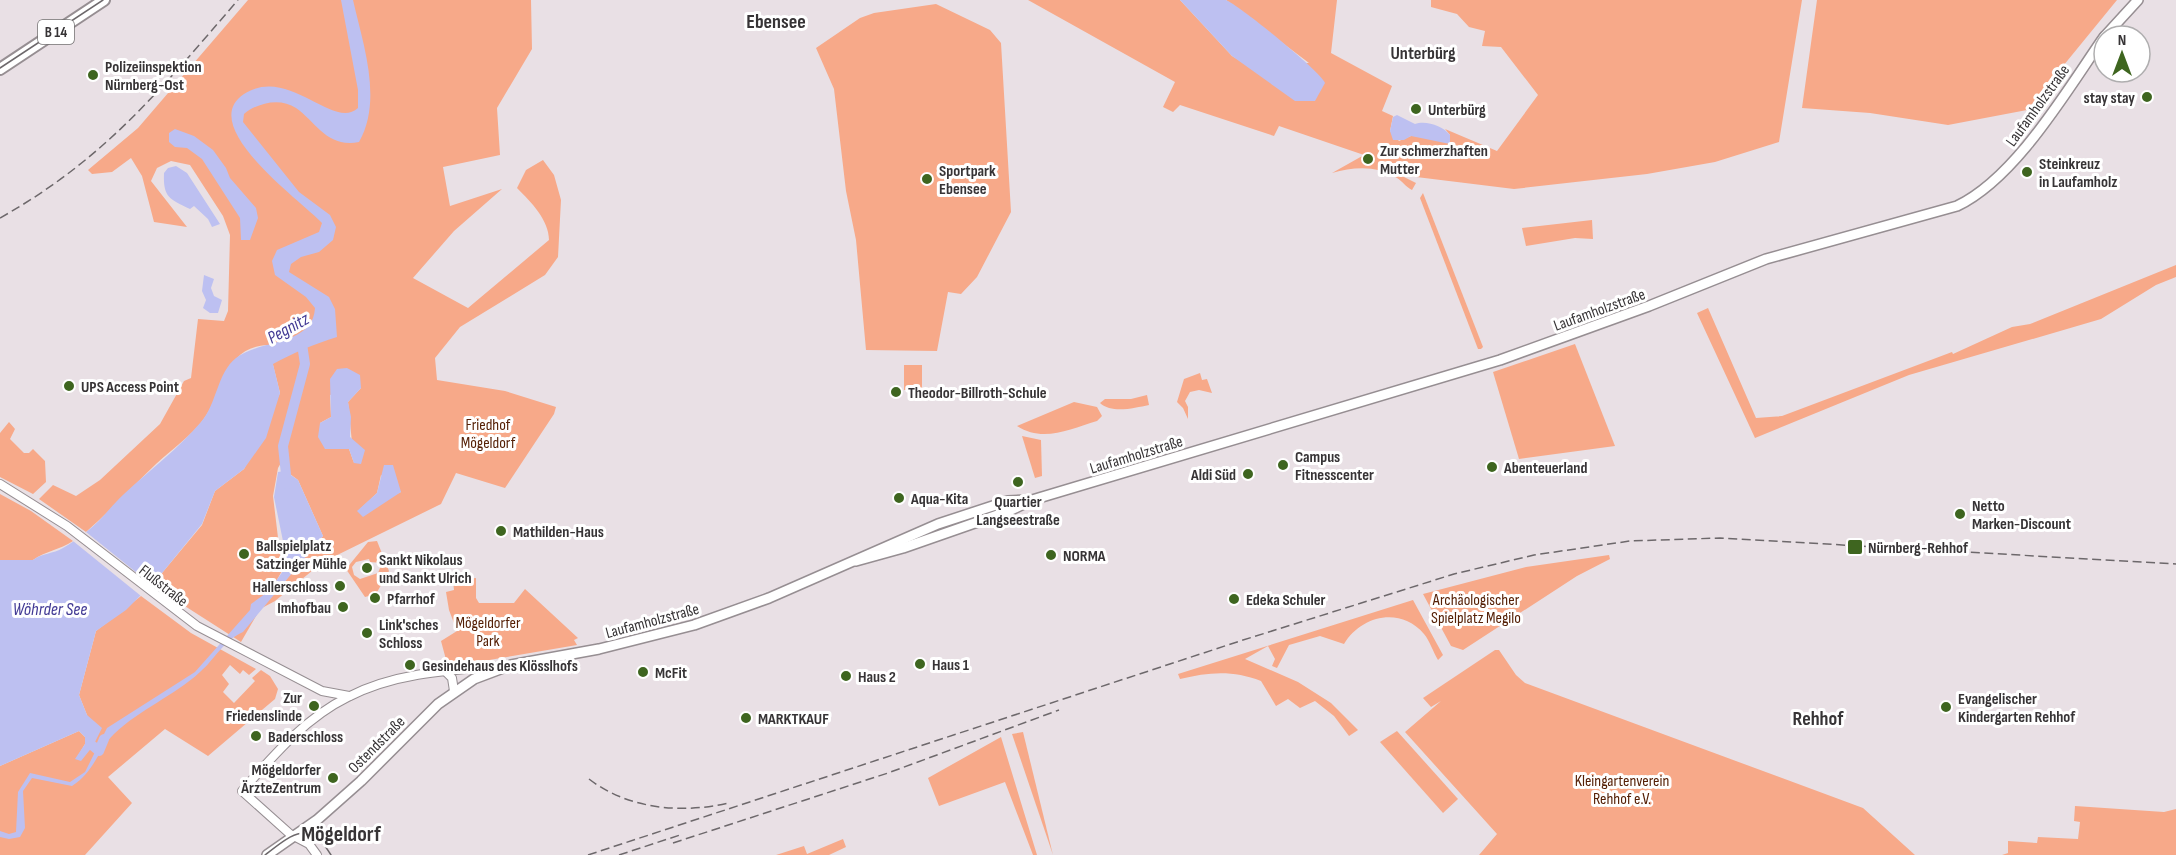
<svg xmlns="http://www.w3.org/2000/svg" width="2176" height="855" viewBox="0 0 2176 855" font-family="'Sofia Sans Condensed',sans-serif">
  <rect width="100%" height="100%" fill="#e9e0e5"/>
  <g fill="#f7a989" fill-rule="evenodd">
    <path d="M 248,0 L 531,0 L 532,49 L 497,108 L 500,155 L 443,167 L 450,206 L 502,189 L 454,231 L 413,278 L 468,308 L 549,240 C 549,220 531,202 517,188 L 526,170 L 543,160 L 554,175 L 561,200 L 558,257 L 545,275 L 460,327 L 435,358 L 437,380 L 505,391 L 556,407 L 554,414 L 505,488 L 456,473 L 441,504 L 323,562 L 275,601 L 262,608 L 323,536 L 298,480 L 286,471 L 286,454 L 278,468 L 273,496 L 282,571 L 241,642 L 152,585 L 202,525 L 215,491 L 244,469 L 280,393 L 268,345 C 223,347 225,391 203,420 C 191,436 171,450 156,464 C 132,487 110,511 86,532 L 39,499 L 53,485 L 76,496 L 100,480 L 160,424 L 184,381 L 191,378 L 198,319 L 224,321 L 228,311 L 230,235 L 223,216 L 190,165 L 171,161 L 157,168 L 151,181 L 187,227 L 154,222 L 142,176 L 131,158 L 112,172 L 92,174 L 88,170 L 138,128 ZM 361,388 L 348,402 L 354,463 L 349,449 L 320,423 L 331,417 L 330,395 ZM 381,475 L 401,492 L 358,511 L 377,493 Z"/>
    <path d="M 1028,0 L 1180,0 L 1232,56 L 1244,63 L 1309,63 L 1226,0 L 1337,0 L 1331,53 L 1392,86 L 1382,111 L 1393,116 L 1390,131 L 1399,141 L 1411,136 L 1450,135 L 1445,129 L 1497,151 L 1538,95 L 1501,47 L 1482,46 L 1485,31 L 1469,27 L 1457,14 L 1431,7 L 1431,0 L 1802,0 L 1779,142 L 1715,162 L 1647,174 L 1514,189 L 1400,175 L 1416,183 L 1412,190 C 1406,187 1402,181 1397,178 C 1376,165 1354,167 1332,173 L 1364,155 L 1279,126 L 1274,136 L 1180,105 L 1173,112 L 1163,107 L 1175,82 Z"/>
    <polygon points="1817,0 2117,0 2027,110 1948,125 1870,113 1802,108"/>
    <polygon points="936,4 990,30 1001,43 1011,212 977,277 961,294 948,292 937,351 866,350 856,240 846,191 834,89 816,48 860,18 874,13"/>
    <polygon points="1423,193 1483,347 1481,349 1478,349 1420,198"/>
    <polygon points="1592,220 1593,239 1575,238 1526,246 1522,228"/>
    <polygon points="2176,265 2176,277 2156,285 2101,319 1909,375 1755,438 1697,313 1708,308 1756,418 1782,416 1952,352 1953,354 2012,327 2030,324"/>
    <polygon points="1575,344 1615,446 1519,459 1493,372"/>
    <rect x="904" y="365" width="18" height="25"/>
    <polygon points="1200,373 1202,380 1207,379 1212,393 1199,390 1190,392 1185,401 1188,407 1188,419 1183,408 1177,402 1184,379"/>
    <path d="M 1147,395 L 1149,405 C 1134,408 1112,414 1100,403 L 1105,399 L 1131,399 Z"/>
    <path d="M 1074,402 L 1097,407 L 1102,416 L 1097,421 C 1070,429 1043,443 1017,426 Z"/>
    <polygon points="9,422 15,429 10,439 24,453 29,453 33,449 45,461 46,482 33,494 0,477 0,433"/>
    <polygon points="1022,436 1041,440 1042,476 1035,478"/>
    <path d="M 0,494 L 31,511 L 73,541 C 60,550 45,551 33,560 L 0,560 Z"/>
    <path d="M 377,541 L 389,571 L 376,594 L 365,597 L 346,569 L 368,542 ZM 369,559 L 370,562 L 382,563 L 378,573 L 360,579 L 354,575 L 352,567 L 356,562 Z"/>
    <polygon points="1609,555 1610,559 1577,576 1463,650 1451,646 1423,594 1526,567"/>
    <polygon points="476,578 476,598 479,603 514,603 525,589 578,638 574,640 577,645 448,667 441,641 457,631 449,610 446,592 454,590 453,580"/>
    <polygon points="141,596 191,633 256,669 249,675 243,670 240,674 230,665 222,675 229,684 223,692 234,703 255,681 252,678 261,670 270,676 278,689 275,699 208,756 165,729 108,777 132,803 85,855 0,855 0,766 79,731 85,737 85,744 76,759 93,746 87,715 79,695 96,631"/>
    <path d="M 1413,600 L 1443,655 L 1438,660 C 1433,652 1430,641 1424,634 C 1400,606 1361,616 1344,644 L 1320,636 L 1289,645 L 1277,668 L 1272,666 L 1275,659 L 1268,646 L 1245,659 L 1298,682 L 1331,703 L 1358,730 L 1349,736 L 1334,716 L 1315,701 L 1300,708 L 1288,699 L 1276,706 L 1261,681 C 1233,670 1209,672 1180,679 L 1178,674 Z"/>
    <polygon points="1495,650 1499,650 1516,675 1525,683 1863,808 1915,855 1479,855 1497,834 1405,732 1441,701 1431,707 1423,698"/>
    <polygon points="1397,731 1458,799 1443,813 1380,742"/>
    <polygon points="1023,732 1053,855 1012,734"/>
    <polygon points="1001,737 1037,855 1033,855 1005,782 939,806 928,778"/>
    <polygon points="2075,806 2164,812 2176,809 2176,855 2002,855 2008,853 2008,841 2037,843 2038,837 2078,839 2080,822 2074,821"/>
    <polygon points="843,839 846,847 829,855 776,855 804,846 807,854"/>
  </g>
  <g fill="#bdc0f1">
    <path d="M 341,0 L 353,0 C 363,44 383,100 359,142 C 327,148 317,123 296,108 C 280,97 257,103 244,114 L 243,122 L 299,192 L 330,215 L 336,227 L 333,240 L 319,252 L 301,257 L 291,264 L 289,272 L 329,297 L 335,309 L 337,337 C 314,344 293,353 273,364 L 280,393 L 266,438 L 244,469 L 215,491 L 202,524 L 158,578 L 126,610 L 96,631 L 79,695 L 87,715 L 102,728 L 93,746 L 81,761 L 75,759 L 85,744 L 85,737 L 79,731 L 0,766 L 0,560 L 33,560 C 42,553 53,554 63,548 C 70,544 78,538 85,533 C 100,522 111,506 124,494 C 150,470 179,448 201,422 C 217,404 217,373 236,358 C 260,339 313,346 315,308 L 306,297 L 275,275 L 272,261 L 277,250 L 319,232 L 322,223 C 303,202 195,126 244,94 C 289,65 333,131 358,108 L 358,90 Z"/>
    <path d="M 1180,0 C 1193,0 1215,0 1226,0 C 1240,6 1320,71 1325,83 L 1315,101 L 1295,101 L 1232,56 Z"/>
    <path d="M 1397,115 L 1415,124 C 1426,120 1443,126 1450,135 L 1450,144 L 1411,136 L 1404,140 L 1393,140 L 1390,131 L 1393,117 Z"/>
    <polygon points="175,129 194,136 213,150 226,168 230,178 256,208 258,218 250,240 241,240 240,218 202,159 187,148 175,147 169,142 169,133"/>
    <path d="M 176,166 L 187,173 L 220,224 L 212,227 L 208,219 L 194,206 L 190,209 C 169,199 163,197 164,173 L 168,168 Z"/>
    <polygon points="204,275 214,279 211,288 214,296 222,300 218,313 210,313 203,308 206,300 202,291"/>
    <polygon points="347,368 360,375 361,388 348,402 351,417 350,437 365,450 361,464 354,463 349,449 325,449 318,437 320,423 331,417 330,379 337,369"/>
    <polygon points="384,465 393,465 401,492 363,517 357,511 377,493"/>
    <path d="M 285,471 L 298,480 L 323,536 L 243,632 C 223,641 216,658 200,672 C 174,696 140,709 114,734 C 97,751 95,771 72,786 L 32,778 L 23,791 L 25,828 L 20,837 L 9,839 L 0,837 L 0,831 L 9,834 L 16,832 L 18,792 L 30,773 L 70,782 L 85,772 L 107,728 L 195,672 L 250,610 L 251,604 L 269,591 L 283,571 L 284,546 L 274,497 L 278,472 Z"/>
  </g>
  <polygon fill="#e9e0e5" points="86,532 152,585 141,596 73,541"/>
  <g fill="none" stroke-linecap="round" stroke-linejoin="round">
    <g stroke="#bdc0f1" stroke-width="10">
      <polyline points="287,484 283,446 305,364 302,344"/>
      <polyline points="93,746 99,751 104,739"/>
    </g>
    <g stroke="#968e92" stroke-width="10">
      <g id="tertiary">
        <polyline points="0,484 67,526 197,626 322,691 349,696"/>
        <polyline points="445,671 452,678 454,691"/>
        <path d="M 317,855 L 309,844 L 290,834 L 242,791 C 273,756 305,718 348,697 C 396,672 452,670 505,666"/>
      </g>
    </g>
    <g stroke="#968e92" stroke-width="12">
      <g id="secondary">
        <polyline points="2105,36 2138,0"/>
        <path d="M 856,561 L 903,548 L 1009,511 L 1032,500 L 1500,360 L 1649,306 L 1766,259 L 1957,206 C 2016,178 2067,90 2104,37"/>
        <polyline points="267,855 317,820 361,781 438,704 474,679 511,665 599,649 694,625 769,598 938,524 1008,501 1027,500"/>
      </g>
    </g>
    <g stroke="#968e92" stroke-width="14">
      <polyline id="primary" points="0,69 104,0"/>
    </g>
    <use href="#tertiary" stroke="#fff" stroke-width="8"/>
    <use href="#secondary" stroke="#fff" stroke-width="9"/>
    <use href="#primary" stroke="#fff" stroke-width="10"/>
    <g stroke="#6d686b" stroke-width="1.5">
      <polyline points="0,68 103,0"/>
      <path d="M 265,855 C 291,835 309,818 331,855"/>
    </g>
    <g stroke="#6d686b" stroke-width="1.5" stroke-dasharray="9 4.5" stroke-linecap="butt">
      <path d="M 0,218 C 105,159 161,89 238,0"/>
      <path d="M 589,779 C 628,809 681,814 729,803"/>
      <polyline points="673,843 888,773 1059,710"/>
      <polyline points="588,855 1240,641 1454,574 1534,555 1630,541 1720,538 2176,564"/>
      <polyline points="619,855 680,835"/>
    </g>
  </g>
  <g fill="#3e651f" stroke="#fff" stroke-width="2">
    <circle cx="93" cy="75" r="6"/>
    <circle cx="2147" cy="97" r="6"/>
    <circle cx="1416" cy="109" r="6"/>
    <circle cx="1368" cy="159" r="6"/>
    <circle cx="2027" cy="172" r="6"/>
    <circle cx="927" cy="179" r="6"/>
    <circle cx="69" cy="386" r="6"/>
    <circle cx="896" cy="392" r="6"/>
    <circle cx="1283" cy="465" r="6"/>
    <circle cx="1492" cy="467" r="6"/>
    <circle cx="1248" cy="474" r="6"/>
    <circle cx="1018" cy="482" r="6"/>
    <circle cx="899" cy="498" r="6"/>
    <circle cx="1960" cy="514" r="6"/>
    <circle cx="501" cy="531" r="6"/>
    <rect x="1847" y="539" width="16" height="16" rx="3"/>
    <circle cx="244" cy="554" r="6"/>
    <circle cx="1051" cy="555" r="6"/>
    <circle cx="367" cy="568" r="6"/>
    <circle cx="340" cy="586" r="6"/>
    <circle cx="375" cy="598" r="6"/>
    <circle cx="1234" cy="599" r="6"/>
    <circle cx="343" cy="607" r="6"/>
    <circle cx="367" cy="633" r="6"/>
    <circle cx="920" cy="664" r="6"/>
    <circle cx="410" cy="665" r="6"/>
    <circle cx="643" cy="672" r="6"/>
    <circle cx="846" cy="676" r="6"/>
    <circle cx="314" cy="706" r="6"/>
    <circle cx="1946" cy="707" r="6"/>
    <circle cx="746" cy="718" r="6"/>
    <circle cx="256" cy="736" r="6"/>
    <circle cx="333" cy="778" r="6"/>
  </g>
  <g text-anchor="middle" stroke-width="6" stroke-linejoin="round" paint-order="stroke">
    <rect fill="#fff" stroke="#737172" stroke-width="1.5" x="38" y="20" width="36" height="24" rx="4.5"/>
    <g font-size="15" font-weight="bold" fill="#373436">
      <text x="56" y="37">B 14</text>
    </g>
    <g font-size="16" font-weight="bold" fill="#373436" stroke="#fff" text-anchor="start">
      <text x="105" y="72">Polizeiinspektion<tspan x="105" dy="18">Nürnberg-Ost</tspan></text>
      <text x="2135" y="103" text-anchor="end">stay stay</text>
      <text x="1428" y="115">Unterbürg</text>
      <text x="1380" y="156">Zur schmerzhaften<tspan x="1380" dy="18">Mutter</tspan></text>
      <text x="2039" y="169">Steinkreuz<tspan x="2039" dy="18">in Laufamholz</tspan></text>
      <text x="939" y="176">Sportpark<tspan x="939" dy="18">Ebensee</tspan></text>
      <text x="81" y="392">UPS Access Point</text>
      <text x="908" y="398">Theodor-Billroth-Schule</text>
      <text x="1295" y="462">Campus<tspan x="1295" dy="18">Fitnesscenter</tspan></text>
      <text x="1504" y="473">Abenteuerland</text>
      <text x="1236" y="480" text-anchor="end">Aldi Süd</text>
      <text x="911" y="504">Aqua-Kita</text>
      <text x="1018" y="507" text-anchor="middle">Quartier<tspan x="1018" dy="18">Langseestraße</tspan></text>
      <text x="1972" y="511">Netto<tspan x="1972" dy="18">Marken-Discount</tspan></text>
      <text x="513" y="537">Mathilden-Haus</text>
      <text x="256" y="551">Ballspielplatz<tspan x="256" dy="18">Satzinger Mühle</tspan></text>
      <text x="1868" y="553">Nürnberg-Rehhof</text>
      <text x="1063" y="561">NORMA</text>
      <text x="379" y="565">Sankt Nikolaus<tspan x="379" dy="18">und Sankt Ulrich</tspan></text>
      <text x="328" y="592" text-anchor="end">Hallerschloss</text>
      <text x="387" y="604">Pfarrhof</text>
      <text x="1246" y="605">Edeka Schuler</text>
      <text x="331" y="613" text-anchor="end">Imhofbau</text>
      <text x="379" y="630">Link'sches<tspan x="379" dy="18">Schloss</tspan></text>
      <text x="932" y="670">Haus 1</text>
      <text x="422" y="671">Gesindehaus des Klösslhofs</text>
      <text x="655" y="678">McFit</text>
      <text x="858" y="682">Haus 2</text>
      <text x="302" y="703" text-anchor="end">Zur<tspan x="302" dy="18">Friedenslinde</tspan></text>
      <text x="1958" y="704">Evangelischer<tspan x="1958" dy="18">Kindergarten Rehhof</tspan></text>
      <text x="758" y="724">MARKTKAUF</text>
      <text x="268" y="742">Baderschloss</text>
      <text x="321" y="775" text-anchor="end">Mögeldorfer<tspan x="321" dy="18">ÄrzteZentrum</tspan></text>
    </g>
    <g font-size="16" fill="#373436" stroke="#fff">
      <text transform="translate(2037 105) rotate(-54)" y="6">Laufamholzstraße</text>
      <text transform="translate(1599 309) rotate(-20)" y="6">Laufamholzstraße</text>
      <text transform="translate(1136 454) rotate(-17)" y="6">Laufamholzstraße</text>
      <text transform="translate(164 585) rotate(38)" y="6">Flußstraße</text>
      <text transform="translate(652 620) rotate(-15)" y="6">Laufamholzstraße</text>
      <text transform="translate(376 744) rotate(-45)" y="6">Ostendstraße</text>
    </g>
    <g font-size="16" fill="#552006" stroke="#fff">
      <text x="488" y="430">Friedhof<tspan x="488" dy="18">Mögeldorf</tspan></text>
      <text x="1476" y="605">Archäologischer<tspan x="1476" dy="18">Spielplatz Megilo</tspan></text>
      <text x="488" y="628">Mögeldorfer<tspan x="488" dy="18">Park</tspan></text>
      <text x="1622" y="786">Kleingartenverein<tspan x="1622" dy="18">Rehhof e.V.</tspan></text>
    </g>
    <g font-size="18" font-weight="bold" fill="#373436" stroke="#fff">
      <text x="1423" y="59">Unterbürg</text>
    </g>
    <g font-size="18" font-style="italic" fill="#413994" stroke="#fff">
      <text transform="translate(288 328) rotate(-29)" y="6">Pegnitz</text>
      <text x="50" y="615">Wöhrder See</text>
    </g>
    <g font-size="20" font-weight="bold" fill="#373436" stroke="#fff">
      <text x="776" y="28">Ebensee</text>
      <text x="1818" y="725">Rehhof</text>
    </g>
    <g font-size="22" font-weight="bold" fill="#373436" stroke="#fff">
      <text x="341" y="841">Mögeldorf</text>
    </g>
  </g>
  <g transform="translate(2122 54)"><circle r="28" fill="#ffffff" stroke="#afaeaf" stroke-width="1.5"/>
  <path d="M0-4.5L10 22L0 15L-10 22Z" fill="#3e651f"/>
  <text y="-9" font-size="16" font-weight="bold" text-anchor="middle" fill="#373436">N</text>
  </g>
</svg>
